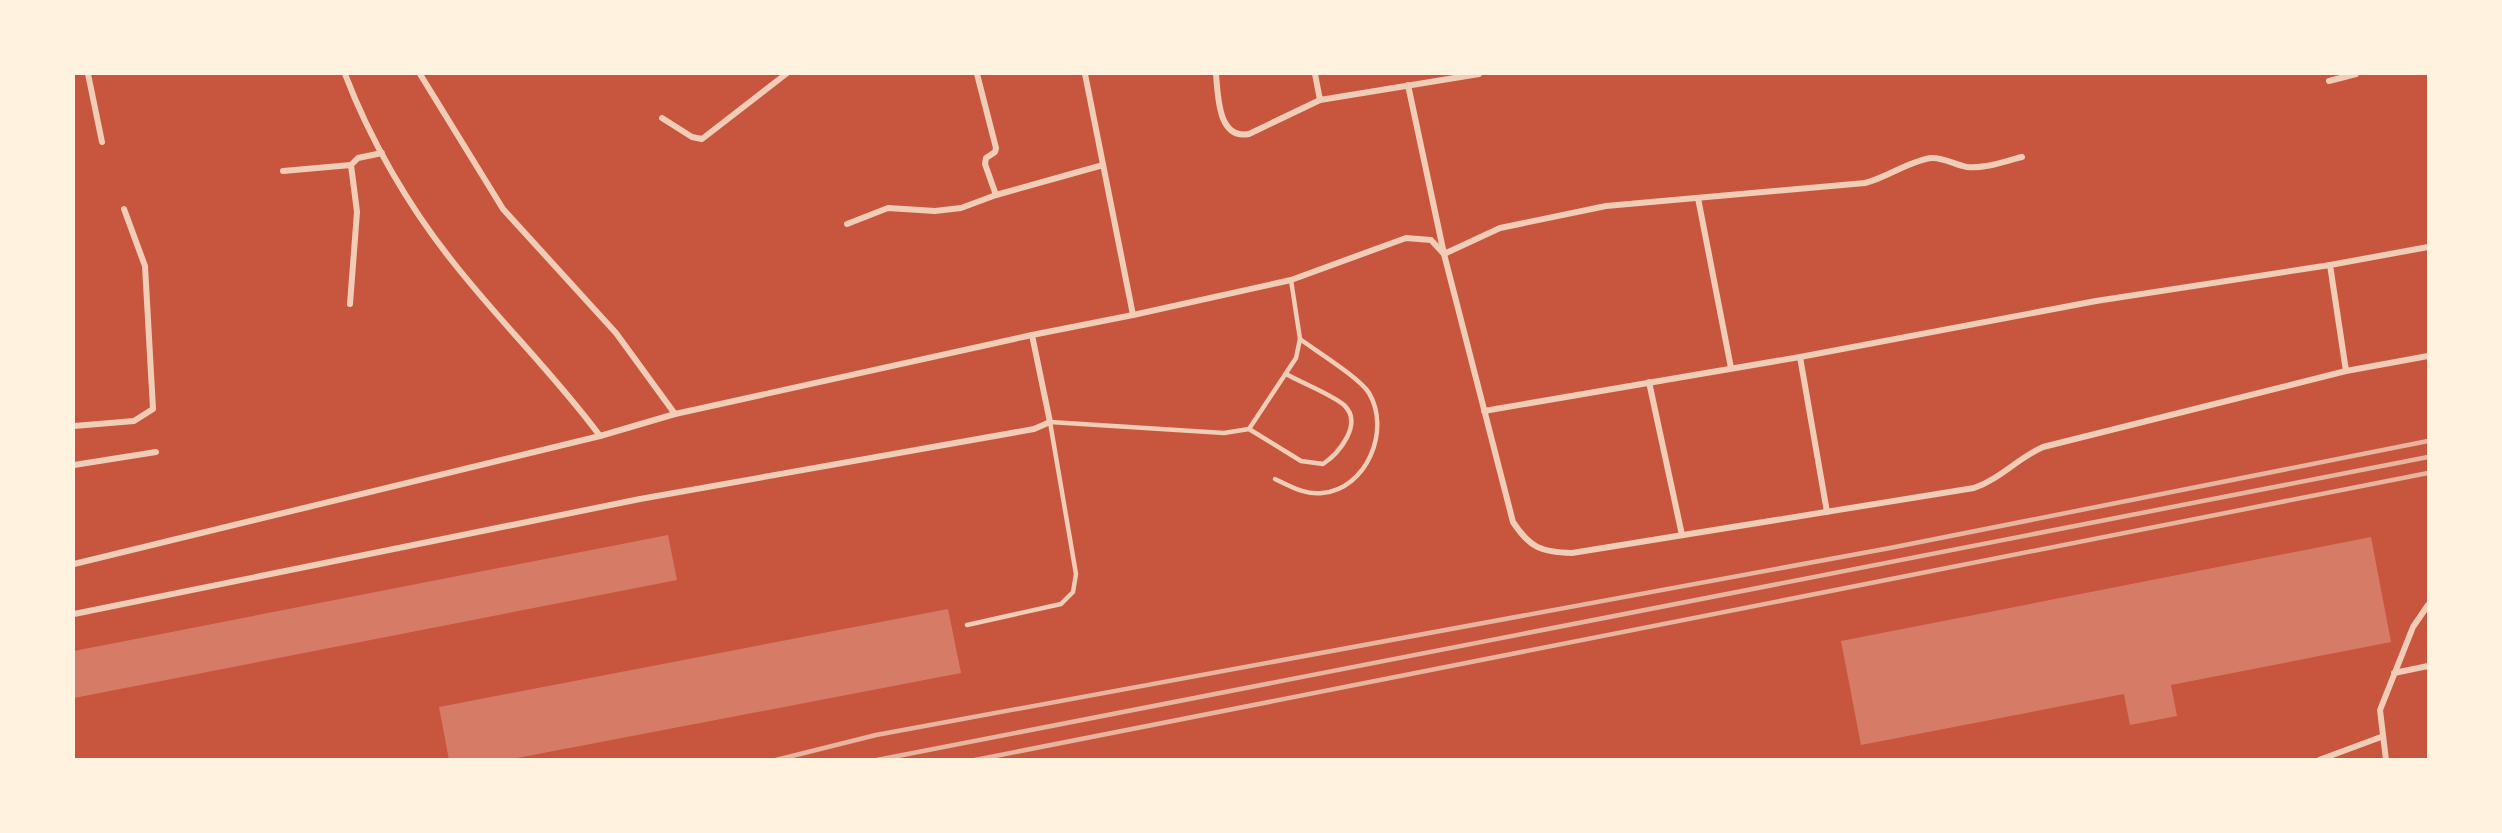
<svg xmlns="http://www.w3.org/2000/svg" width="2502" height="833" viewBox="0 0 2502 833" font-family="Cabin,sans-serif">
  <rect width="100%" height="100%" fill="#c8553d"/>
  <g fill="#d67c66">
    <polygon points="668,535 677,580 74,698 74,651"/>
    <polygon points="2371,537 2391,642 2171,685 2177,716 2130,725 2124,694 1861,745 1841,641"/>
    <polygon points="948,609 961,673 507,760 449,760 439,707"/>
  </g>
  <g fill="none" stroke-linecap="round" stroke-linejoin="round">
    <g stroke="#f1ccb7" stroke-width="4.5">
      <path d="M 1249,429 L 1301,461 L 1323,464 C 1338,454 1364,424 1344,405 C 1331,394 1302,383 1286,374"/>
      <path d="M 1275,479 C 1290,486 1304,495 1322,493 C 1367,489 1391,430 1369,393 C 1360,378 1316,351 1300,339"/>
      <polyline points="967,625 1061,604 1073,592 1076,574 1050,422 1224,433 1249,429 1296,358 1300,339 1291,280"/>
    </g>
    <g stroke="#f1ccb7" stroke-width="6">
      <polyline points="88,74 102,142"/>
      <path d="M 345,74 C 370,140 409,207 453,262 C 500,322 555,375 600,436"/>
      <polyline points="420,74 503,209 616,333 675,414"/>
      <polyline points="977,74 996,148 995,152 986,158 985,164 996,195"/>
      <path d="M 1216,74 C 1218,96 1218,140 1249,134 L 1320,100"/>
      <polyline points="1315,74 1320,100 1479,74"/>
      <polyline points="2329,81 2356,74"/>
      <path d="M 1408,85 L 1444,254 L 1500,228 L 1606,206 L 1865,183 C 1888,177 1909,161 1931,158 C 1943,157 1955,165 1967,167 C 1985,169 2005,161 2022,157"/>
      <polyline points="662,118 692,137 702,139 786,74"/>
      <polyline points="283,171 351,165"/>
      <polyline points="1698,198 1731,368"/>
      <polyline points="847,224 888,208 935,211 961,208 996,195 1103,165"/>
      <polyline points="2330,265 2346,371"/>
      <polyline points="350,304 357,212 351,165 358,158 382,153"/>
      <path d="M 1133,315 L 1291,280 L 1406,238 L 1431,240 L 1444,254 L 1513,522 C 1530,548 1541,552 1572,553 L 1974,488 C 2000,479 2018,458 2043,447 L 2346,371 L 2428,356"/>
      <polyline points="1800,357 1827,512"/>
      <polyline points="1649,382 1682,535"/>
      <polyline points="1484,411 1800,357 2096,301 2330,265 2428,247"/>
      <polyline points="74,426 134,421 153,409 145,266 124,209"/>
      <polyline points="74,465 156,452"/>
      <polyline points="74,564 600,436 675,414 1032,335"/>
      <polyline points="74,614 640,499 1034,429 1050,422 1032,335 1133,315 1085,74"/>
      <polyline points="2394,673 2428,666"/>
      <polyline points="2319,760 2381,737"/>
      <polyline points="2386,760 2380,710 2413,627 2428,605"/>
    </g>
    <g stroke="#e9b49f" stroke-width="4.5">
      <polyline points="776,760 876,735 1890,548 2428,441"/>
      <polyline points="877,760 2428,457"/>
      <polyline points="975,760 2428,473"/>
    </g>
  </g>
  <rect width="2502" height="833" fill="none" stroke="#fff3e0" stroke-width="150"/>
</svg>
